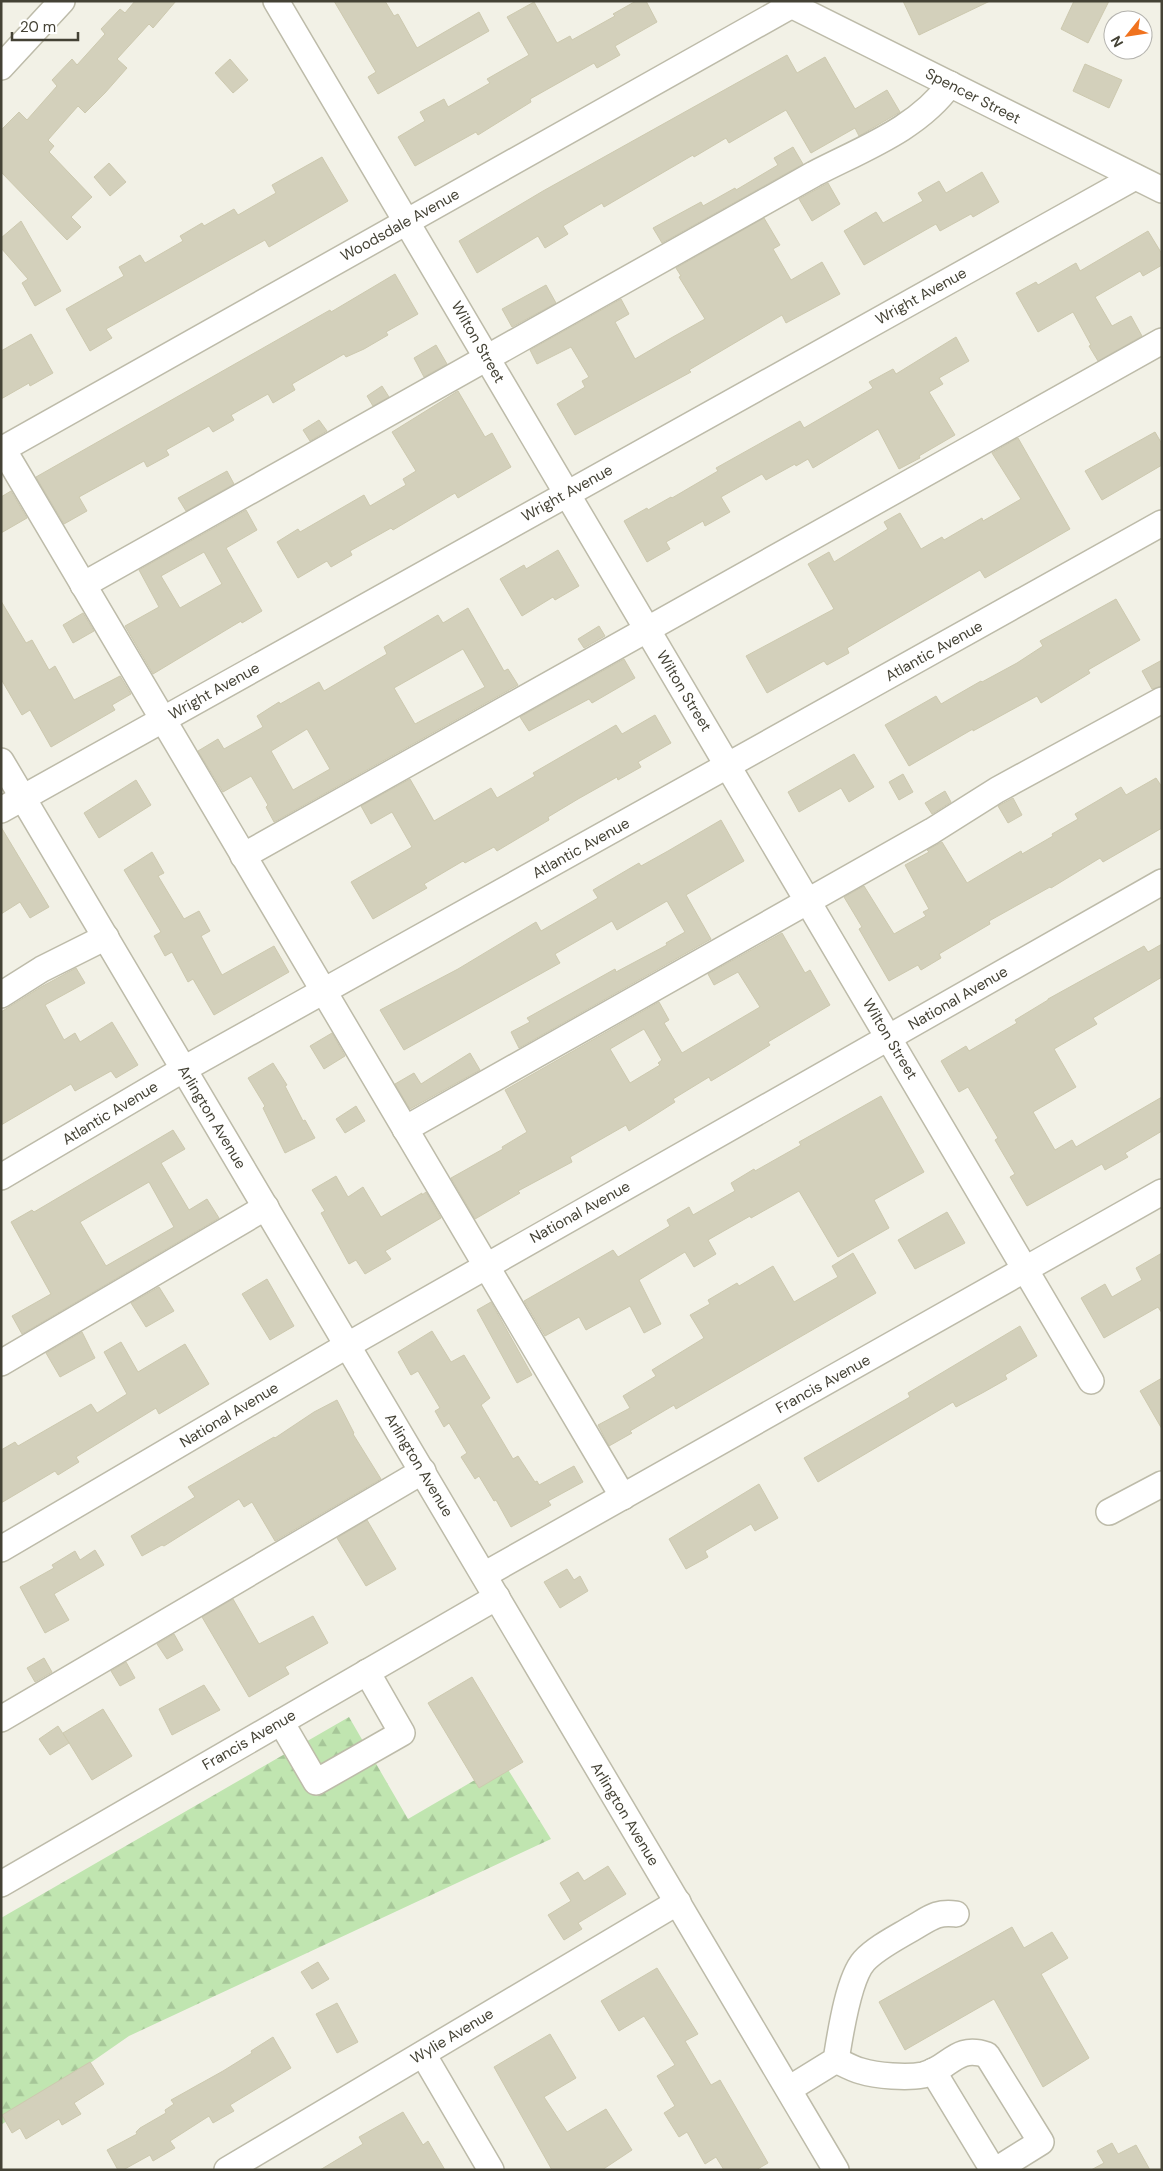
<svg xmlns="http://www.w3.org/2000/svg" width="1163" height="2171" viewBox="0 0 1163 2171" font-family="'DM Sans',sans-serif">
  <defs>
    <pattern id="forest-firs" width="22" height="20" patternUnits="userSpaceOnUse" patternTransform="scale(1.25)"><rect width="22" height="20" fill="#c0e5b0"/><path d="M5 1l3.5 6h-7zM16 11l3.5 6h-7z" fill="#a6c698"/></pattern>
  </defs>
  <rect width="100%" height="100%" fill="#f2f1e6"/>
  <polygon fill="url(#forest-firs)" points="349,1717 408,1819 504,1763 551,1839 129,2036 1,2125 1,1918"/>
  <g fill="#d3d0bb" stroke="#cdc9af" fill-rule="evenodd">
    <polygon points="135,1 176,1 153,28 149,24 117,59 127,68 105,93 85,113 78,106 48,140 54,146 49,152 92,197 71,217 81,227 67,240 1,172 1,130 19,112 27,120 57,86 52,80 72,59 77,65 105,34 101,29 120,9 125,13"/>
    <polygon points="334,1 385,1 394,16 398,14 417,48 479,12 489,31 378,94 368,77 376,72"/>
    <polygon points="636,1 646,1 657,22 615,46 620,55 597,68 594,63 530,99 531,102 478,135 476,132 415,166 398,137 425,121 420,112 444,99 448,107 490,83 487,79 529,55 507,17 534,2 557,43 570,36 572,40 615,16 613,14"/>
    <polygon points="903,1 990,1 919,35"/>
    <polygon points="1074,1 1109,1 1088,43 1061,29"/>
    <polygon points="787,55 797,73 825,57 855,109 887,90 900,112 859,136 855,128 811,153 786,110 729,143 726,138 694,157 693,155 604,207 602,203 563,226 568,234 545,248 538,236 477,273 459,241 543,191"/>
    <polygon points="230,59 248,80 233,93 215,73"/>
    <polygon points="1085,64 1122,80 1109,108 1073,91"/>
    <polygon points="793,147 803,164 662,243 653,228 701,202 703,206 735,188 736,190 778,165 774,158"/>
    <polygon points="322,157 348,201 269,247 265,240 106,329 112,338 90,351 66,309 124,276 119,267 140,255 145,263 183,241 180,236 202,223 204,226 234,209 238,215 276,193 272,185"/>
    <polygon points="109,163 126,182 110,196 94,177"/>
    <polygon points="982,172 999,202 973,217 971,214 940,231 936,224 864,265 844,231 876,212 883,223 923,201 918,193 939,181 946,193"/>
    <polygon points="828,183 840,204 812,221 799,199"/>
    <polygon points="764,218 780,245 773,249 791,280 822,262 840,294 786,323 782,315 689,370 691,372 575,435 557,404 585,387 582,381 589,377 571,347 537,364 530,350 621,299 629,314 615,322 635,359 671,338 705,319 679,277 681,276 676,268"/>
    <polygon points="21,221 61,291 35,306 22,283 28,279 1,248 1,238"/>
    <polygon points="1148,231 1162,254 1162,265 1143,276 1140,271 1095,297 1112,326 1131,316 1142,336 1098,361 1089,346 1091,345 1073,312 1038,332 1016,293 1036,282 1038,285 1076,263 1080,271"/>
    <polygon points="395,274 418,314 386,332 388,335 364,349 346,357 344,354 292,384 295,390 273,403 268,394 231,415 234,420 213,432 209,426 166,450 169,455 147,467 144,461 79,497 87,511 64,524 36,477 330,310 331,312"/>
    <polygon points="546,285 556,303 512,327 502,309"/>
    <polygon points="31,334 53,373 30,386 29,383 1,399 1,351"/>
    <polygon points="956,337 969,361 939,378 943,384 929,392 955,435 919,456 920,458 899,469 878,429 813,468 808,459 796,466 795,464 766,480 762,474 721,497 730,512 705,526 703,521 666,542 670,549 647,562 624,521 647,508 648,510 671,497 672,498 718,471 716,468 800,421 804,428 873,388 869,382 893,369 896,374"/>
    <polygon points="436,345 447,364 424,377 414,358"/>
    <polygon points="382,386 389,397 373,406 367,396"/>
    <polygon points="458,391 485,437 492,433 511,467 458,498 455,493 393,530 391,528 350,551 352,555 331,567 327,561 298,578 277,542 298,529 300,532 364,495 370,506 406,485 403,479 416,471 392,432"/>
    <polygon points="319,420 327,431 310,441 303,430"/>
    <polygon points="1155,432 1162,444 1162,465 1102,500 1085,471"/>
    <polygon points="1018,438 1070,529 985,578 980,570 847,648 849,653 827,665 824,661 767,693 746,656 834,609 808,564 829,552 834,562 888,529 884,522 900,513 921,549 942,537 944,540 982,518 983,521 1021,499 992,453"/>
    <polygon points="227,471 234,484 186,511 178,498"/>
    <polygon points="11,491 27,518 1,533 1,497"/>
    <path d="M 246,510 L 257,530 L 226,548 L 262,611 L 242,623 L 241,621 L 153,674 L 125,626 L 159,607 L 139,570 ZM 204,552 L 222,584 L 180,608 L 161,576 Z"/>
    <polygon points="558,550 579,586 555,600 553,597 522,616 500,579 524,565 526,569"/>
    <polygon points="1116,599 1140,640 1088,670 1090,673 1041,703 1037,696 973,731 973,729 909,766 885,725 936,696 941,704 981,681 982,682 1017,663 1043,646 1040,641"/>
    <polygon points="1,601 26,643 32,640 49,670 55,666 74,700 120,676 131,694 112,705 115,710 51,747 30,710 22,715 1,679"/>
    <path d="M 468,608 L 504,671 L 508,669 L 518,685 L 274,822 L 266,807 L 268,805 L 251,776 L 223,792 L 198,751 L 218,739 L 224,749 L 263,727 L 257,716 L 279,702 L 280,704 L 319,682 L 324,691 L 387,654 L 384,647 L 438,615 L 443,623 ZM 463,649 L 485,687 L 415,724 L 394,688 ZM 307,729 L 330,769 L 293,790 L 271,751 Z"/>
    <polygon points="83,613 94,631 73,643 63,625"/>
    <polygon points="599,626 605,636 584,648 578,639"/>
    <polygon points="624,659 635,678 592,703 589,699 529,731 520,717"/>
    <polygon points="1162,660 1162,686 1152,689 1142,671"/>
    <polygon points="655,715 671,743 638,762 641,767 618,780 617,777 578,799 548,817 549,820 497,851 494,847 465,863 463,861 424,884 427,888 373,919 351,882 412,847 392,812 371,824 361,806 410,779 434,821 491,788 497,798 535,776 533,773 616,725 622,734"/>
    <polygon points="854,754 874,787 849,802 841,788 799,812 788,792"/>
    <polygon points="903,774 913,792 899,800 889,782"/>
    <polygon points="1156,778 1162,787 1162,828 1103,862 1100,858 1051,888 1050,887 989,921 990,924 939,954 941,958 921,970 918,965 889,981 859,929 862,927 844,897 864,886 894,934 926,916 923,912 929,909 905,865 929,852 927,850 942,842 967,883 1021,851 1022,854 1053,836 1052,834 1078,819 1075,814 1121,787 1126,795"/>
    <polygon points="136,780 151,805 99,838 84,813"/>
    <polygon points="945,791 951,802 932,814 925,803"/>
    <polygon points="1013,798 1022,815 1008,823 998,806"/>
    <polygon points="721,820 744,861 686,895 711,939 519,1048 511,1032 530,1022 527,1018 615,969 616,972 667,945 666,943 685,932 667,901 617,930 612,921 555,954 560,963 404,1050 380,1010 458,969 536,922 541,931 598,898 593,890 639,863 641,866 668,851"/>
    <polygon points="1,827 49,907 30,918 20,902 1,914"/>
    <polygon points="152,852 164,873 158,876 184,919 199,911 210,931 201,936 222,975 274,946 289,972 214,1015 193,979 188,982 172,952 165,956 154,936 161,932 124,870"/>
    <path d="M 782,933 L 805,973 L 810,970 L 830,1005 L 768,1042 L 770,1045 L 736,1066 L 711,1081 L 709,1077 L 673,1099 L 675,1102 L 650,1118 L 629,1131 L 626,1125 L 570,1157 L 572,1162 L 518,1191 L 520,1193 L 475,1219 L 451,1178 L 503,1149 L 502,1147 L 527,1132 L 505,1090 L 659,1002 L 669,1020 L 664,1023 L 682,1053 L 760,1007 L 738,972 L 714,985 L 708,974 ZM 644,1029 L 662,1060 L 658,1063 L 660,1065 L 630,1083 L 610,1049 Z"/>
    <polygon points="1162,944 1162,977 1093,1018 1097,1024 1054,1049 1076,1087 1033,1112 1055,1150 1072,1140 1076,1147 1162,1097 1162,1131 1125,1153 1128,1157 1105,1170 1102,1164 1027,1206 1010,1177 1015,1174 995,1140 998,1138 968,1087 959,1092 941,1061 966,1046 969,1051 1017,1023 1015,1020 1048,1000 1048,999 1144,946 1148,952"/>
    <polygon points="76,968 85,983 45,1005 64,1040 75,1033 80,1042 112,1022 138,1065 116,1078 111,1071 75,1091 71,1084 1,1125 1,1012 41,987"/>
    <polygon points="332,1033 345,1056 324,1069 310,1046"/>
    <polygon points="470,1053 480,1070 410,1109 395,1084 414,1073 421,1084"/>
    <polygon points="273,1063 287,1085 285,1086 303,1121 305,1120 315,1138 285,1153 263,1108 265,1106 248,1078"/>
    <polygon points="881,1096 924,1172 874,1200 889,1228 838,1257 799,1191 751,1218 750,1216 708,1240 716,1254 694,1267 685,1252 639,1280 661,1324 644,1333 630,1306 586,1330 579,1317 545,1336 524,1301 613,1250 618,1257 670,1226 667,1220 689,1207 693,1215 735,1191 731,1183 754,1169 755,1171 801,1145 799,1142"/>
    <polygon points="356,1106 365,1121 345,1133 336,1119"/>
    <path d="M 173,1130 L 185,1149 L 161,1163 L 189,1210 L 207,1199 L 219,1218 L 22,1334 L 12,1316 L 51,1294 L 11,1222 L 32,1210 L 34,1212 ZM 149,1182 L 174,1227 L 106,1266 L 80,1222 Z"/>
    <polygon points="336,1176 348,1197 363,1187 381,1217 422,1193 422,1195 426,1192 441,1218 385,1251 391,1259 365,1274 356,1260 349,1264 321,1213 325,1211 312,1190"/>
    <polygon points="947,1212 965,1243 915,1269 898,1240"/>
    <polygon points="853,1253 876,1293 676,1409 674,1405 630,1431 632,1433 609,1446 598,1425 630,1408 623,1396 656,1376 652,1370 704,1338 690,1315 710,1304 708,1300 737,1283 739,1286 773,1266 794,1302 838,1277 832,1266"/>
    <polygon points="1162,1253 1162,1313 1158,1307 1104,1338 1081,1298 1105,1284 1112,1297 1142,1280 1136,1268"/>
    <polygon points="267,1279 294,1326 270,1340 242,1294"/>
    <polygon points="159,1287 174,1311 146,1327 131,1303"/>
    <polygon points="491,1302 532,1375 517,1383 477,1310"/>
    <polygon points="1020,1326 1037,1356 1005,1375 1007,1379 984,1392 956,1407 953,1402 818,1482 804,1458 910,1397 908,1393"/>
    <polygon points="432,1331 451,1362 464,1355 490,1398 481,1405 513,1459 518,1456 535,1482 537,1481 539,1485 574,1466 583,1482 548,1501 551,1505 511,1527 496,1500 494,1501 479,1476 475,1479 461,1457 467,1453 449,1423 444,1427 435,1411 440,1408 418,1371 411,1375 398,1352"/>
    <polygon points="82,1332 95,1358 60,1377 46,1353"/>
    <polygon points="121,1342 138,1372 185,1344 209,1384 159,1414 156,1408 76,1457 79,1462 58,1475 55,1471 1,1503 1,1450 15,1442 18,1446 91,1404 97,1413 127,1394 104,1352"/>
    <polygon points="1162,1378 1162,1429 1140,1391"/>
    <polygon points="337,1400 354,1433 353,1434 381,1479 275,1541 252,1502 244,1507 239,1499 164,1546 162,1545 142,1556 131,1536 195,1497 188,1487 274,1437 275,1438 314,1412"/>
    <polygon points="759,1484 778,1518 755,1531 751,1524 705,1551 708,1557 686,1569 669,1539"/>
    <polygon points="367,1520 396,1569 366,1586 337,1538"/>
    <polygon points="95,1550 104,1565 54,1594 69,1620 45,1633 20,1587 54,1568 52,1565 75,1551 80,1560"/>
    <polygon points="567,1569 574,1580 580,1576 588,1591 560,1608 544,1582"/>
    <polygon points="233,1599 259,1644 313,1616 328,1643 285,1667 289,1674 249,1697 202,1617"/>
    <polygon points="174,1634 183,1650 167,1659 157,1644"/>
    <polygon points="44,1658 52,1672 35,1682 27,1668"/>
    <polygon points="126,1662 135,1678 120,1686 111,1671"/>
    <polygon points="472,1677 523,1762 479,1788 428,1703"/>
    <polygon points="204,1685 220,1710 172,1735 159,1709"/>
    <polygon points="103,1709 132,1756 92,1780 63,1733"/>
    <polygon points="58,1726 69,1743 50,1755 39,1739"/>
    <polygon points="608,1866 626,1894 578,1923 582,1929 564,1940 548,1915 571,1901 560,1883 578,1872 584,1881"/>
    <polygon points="1012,1927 1024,1948 1052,1932 1068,1958 1041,1974 1089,2058 1043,2087 994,1999 905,2050 879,2002"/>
    <polygon points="318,1962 329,1979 312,1989 301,1972"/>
    <polygon points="657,1968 698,2034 685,2041 711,2085 720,2080 768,2163 756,2170 724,2170 716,2157 705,2164 687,2132 679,2137 664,2113 675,2106 657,2076 675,2065 644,2016 619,2031 601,2001"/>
    <polygon points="337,2003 358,2042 337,2053 316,2014"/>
    <polygon points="550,2034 576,2078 544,2097 567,2132 606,2109 632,2150 602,2170 552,2170 494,2067"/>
    <polygon points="273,2037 291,2068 230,2105 234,2111 213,2123 209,2116 170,2141 175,2148 153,2161 150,2155 123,2170 118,2170 107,2150 137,2134 136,2132 140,2128 166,2113 165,2110 174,2104 171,2100 223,2071 252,2053 251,2051"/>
    <polygon points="90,2062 104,2084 74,2103 81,2114 62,2125 59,2119 26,2139 20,2128 12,2133 2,2115"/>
    <polygon points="403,2112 423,2145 428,2141 445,2170 320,2170 363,2144 359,2137"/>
    <polygon points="1112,2143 1118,2154 1136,2145 1150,2170 1091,2170 1104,2163 1097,2151"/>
  </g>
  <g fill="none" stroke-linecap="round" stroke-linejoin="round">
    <g stroke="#bdbba9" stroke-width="28">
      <g id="minor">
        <polyline points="276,1 1091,1381"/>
        <polyline points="783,1 1162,190"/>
        <polyline points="1,67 62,1"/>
        <polyline points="3,449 623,1497"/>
        <polyline points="1,450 799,1"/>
        <path d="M 83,585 L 814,174 C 862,149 918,129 950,84"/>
        <polyline points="1,761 836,2170"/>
        <polyline points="1,810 1135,177"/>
        <polyline points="243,856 1162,341"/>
        <polyline points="1,995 42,969 106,937"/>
        <polyline points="405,1129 932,831 997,790 1162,700"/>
        <polyline points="1,1177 184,1069 1162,523"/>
        <polyline points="1,1363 266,1207"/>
        <polyline points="1109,1512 1162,1484"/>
        <polyline points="1,1549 348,1345 1162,882"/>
        <polyline points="484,1575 1162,1192"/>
        <polyline points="1,1719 423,1471"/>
        <polyline points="281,1722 316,1782 402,1733 367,1672"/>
        <polyline points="1,1884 497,1597"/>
        <polyline points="423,2054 491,2170"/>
        <path d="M 836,2060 C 844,2064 853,2069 861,2071 C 877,2076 907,2078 923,2075 C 950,2069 955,2044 987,2055 L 1041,2142 L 996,2170"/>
        <polyline points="933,2071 993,2170"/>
        <path d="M 789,2089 L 836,2060 C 840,2036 848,1979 864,1961 C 876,1948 896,1938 911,1929 C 929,1919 936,1911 956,1914"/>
        <polyline points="227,2170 678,1902"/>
      </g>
    </g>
    <use href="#minor" stroke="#fff" stroke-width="25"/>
  </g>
  <g text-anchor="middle" stroke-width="4" stroke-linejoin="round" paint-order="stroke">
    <g font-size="15" fill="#444235" stroke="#fff">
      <text transform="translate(973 96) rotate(27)" y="5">Spencer Street</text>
      <text transform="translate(400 225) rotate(-29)" y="5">Woodsdale Avenue</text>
      <text transform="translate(921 296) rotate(-29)" y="5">Wright Avenue</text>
      <text transform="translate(478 342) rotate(60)" y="5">Wilton Street</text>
      <text transform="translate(567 493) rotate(-29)" y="5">Wright Avenue</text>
      <text transform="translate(934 651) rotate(-29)" y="5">Atlantic Avenue</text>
      <text transform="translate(214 691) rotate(-29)" y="5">Wright Avenue</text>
      <text transform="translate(684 691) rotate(59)" y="5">Wilton Street</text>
      <text transform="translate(581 848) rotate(-29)" y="5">Atlantic Avenue</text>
      <text transform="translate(958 998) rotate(-30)" y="5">National Avenue</text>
      <text transform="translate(890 1039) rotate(59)" y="5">Wilton Street</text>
      <text transform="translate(110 1113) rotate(-31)" y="5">Atlantic Avenue</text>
      <text transform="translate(212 1117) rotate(59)" y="5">Arlington Avenue</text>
      <text transform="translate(580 1212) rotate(-29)" y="5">National Avenue</text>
      <text transform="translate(823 1384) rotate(-29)" y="5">Francis Avenue</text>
      <text transform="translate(229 1415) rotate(-31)" y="5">National Avenue</text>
      <text transform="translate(419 1465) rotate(59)" y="5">Arlington Avenue</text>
      <text transform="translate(249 1740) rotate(-30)" y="5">Francis Avenue</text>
      <text transform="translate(625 1814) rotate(59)" y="5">Arlington Avenue</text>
      <text transform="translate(452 2036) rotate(-31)" y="5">Wylie Avenue</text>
    </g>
  </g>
  <rect width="1163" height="2171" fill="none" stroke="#444235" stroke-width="5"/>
  <g transform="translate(1128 35) rotate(240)"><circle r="24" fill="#ffffff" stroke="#b4b3ae"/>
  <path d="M0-4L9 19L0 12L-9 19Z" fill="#f0721e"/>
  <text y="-8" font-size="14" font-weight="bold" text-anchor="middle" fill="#444235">N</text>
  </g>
  <path d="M12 32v8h66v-8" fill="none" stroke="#444235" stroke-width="2.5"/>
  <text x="20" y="32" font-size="15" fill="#444235" stroke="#ffffff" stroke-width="4" paint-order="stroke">20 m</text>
</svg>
